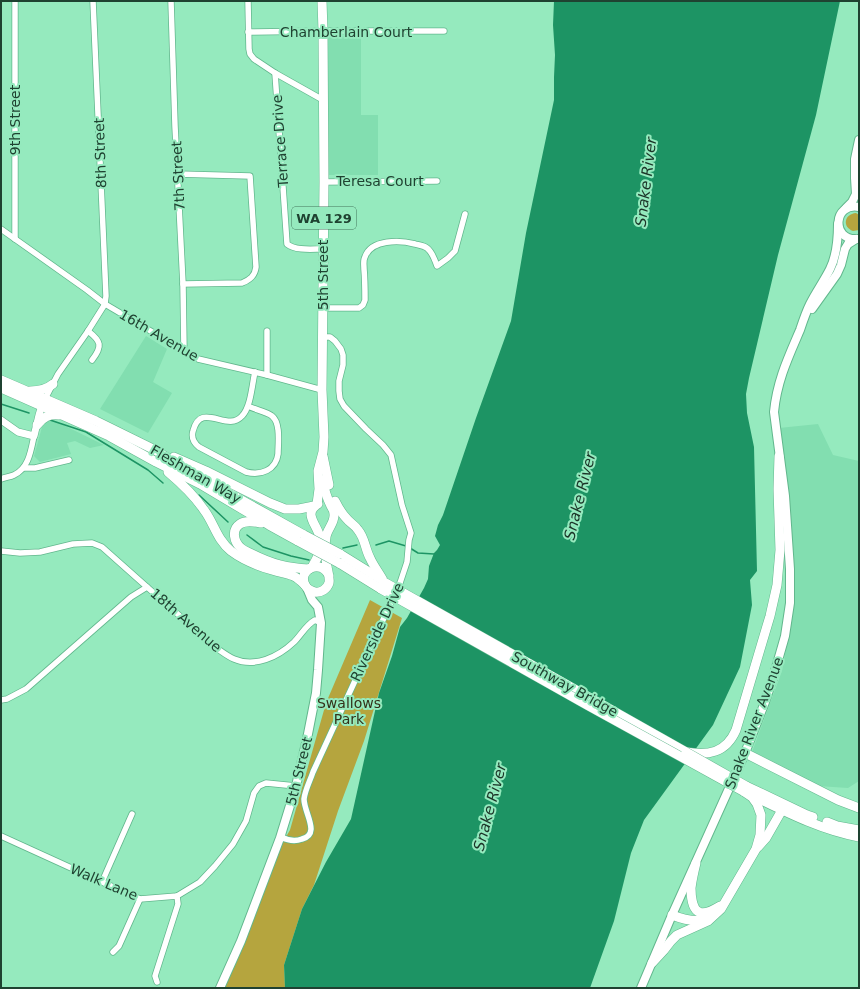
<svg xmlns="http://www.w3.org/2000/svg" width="860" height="989" viewBox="0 0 860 989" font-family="'DejaVu Sans',sans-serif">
  <rect width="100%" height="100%" fill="#95eabe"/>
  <g fill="#82deb0">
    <polygon points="328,36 361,36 361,115 378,115 378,175 328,175"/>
    <polygon points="146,336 167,349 153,382 172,393 148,433 100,409"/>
    <polygon points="51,419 104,445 90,448 75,441 67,443 71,454 40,462 34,456 42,427 44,423"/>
    <polygon points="818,424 833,455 859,461 859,781 848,788 818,786 752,752 782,671 791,622 792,584 789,501 783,448 779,428"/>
  </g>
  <g fill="#b5a53e">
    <path d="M 856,213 L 859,215 L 859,230 L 853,231 C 842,227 844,214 856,213 Z"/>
    <polygon points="370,600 402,618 364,741 338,811 314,885 302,909 284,965 285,988 224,988 283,842 290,830 326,703"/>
  </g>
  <polygon fill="#1d9464" points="554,1 840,1 816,115 778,255 749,378 746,394 747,413 754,447 757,571 750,580 752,605 740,667 713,725 644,820 631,853 614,921 590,988 285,988 284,965 302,909 326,862 351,819 379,693 392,656 400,627 407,618 424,588 428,579 429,566 434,553 437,550 440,545 435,536 438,525 443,515 476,418 511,321 526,233 554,100 554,77 555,55 553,25"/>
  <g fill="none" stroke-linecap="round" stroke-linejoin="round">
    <g stroke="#1d9464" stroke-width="1.5">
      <polyline points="1,404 29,413"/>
      <polyline points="50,420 86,432 148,470 163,483"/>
      <polyline points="199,495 228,522"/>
      <polyline points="247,535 263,547 291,556 309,560"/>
      <polyline points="376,545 389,541 406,546"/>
      <polyline points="343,548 357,545"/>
      <polyline points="410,548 418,553 434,554"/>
    </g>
    <g stroke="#62b78d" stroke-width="7">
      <g id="minor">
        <polyline points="15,1 15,239"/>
        <polyline points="171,1 175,126 183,284 184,351"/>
        <polyline points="248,1 249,49 250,54 254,59 275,73 323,100"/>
        <polyline points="248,32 323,31 444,31"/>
        <path d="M 275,73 L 287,244 C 296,251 312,249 323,249"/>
        <path d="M 177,174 L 250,176 L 256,267 C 255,276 250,280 242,283 L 183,284"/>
        <polyline points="324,182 437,181"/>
        <polyline points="1,229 87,290 105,304 198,359 267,375 322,390"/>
        <path d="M 323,308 L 359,308 L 363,305 L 365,300 C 365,290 365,280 364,269 C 364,265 363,260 365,257 C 371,239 400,240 415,244 C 418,245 423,245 427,248 C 432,252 435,260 437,266 L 448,258 L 455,251 L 465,214"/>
        <path d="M 88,331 C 101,341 103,346 92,360"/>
        <polyline points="267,331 267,375"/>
        <polyline points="45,399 58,374 88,331 105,304 106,296 93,1"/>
        <path d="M 248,406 C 253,409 268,412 272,416 C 281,423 278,444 278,454 C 276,470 261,476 246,472 L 199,447 C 194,443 191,438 193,431 C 201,400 227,433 242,416 C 251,407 252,384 255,372"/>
        <polyline points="24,468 35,468 69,460"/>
        <path d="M 1,479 C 5,477 10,477 14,475 C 29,468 31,450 34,436"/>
        <polyline points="1,551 20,553 40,552 73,544 92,543 102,547 147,587"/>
        <path d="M 1,700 L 7,699 L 26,689 L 131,597 L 147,587 L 215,647 C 221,651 227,656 234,659 C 255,668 278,657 294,642 C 301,635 306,625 315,620 L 321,623"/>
        <polyline points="1,836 102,882 140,899 177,896 200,882 215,866 233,844 246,821 254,793 259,786 266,783 296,786"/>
        <path d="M 281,837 C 287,840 294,842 302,839 C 321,834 304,813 304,799 C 305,790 310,781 313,772 L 400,583 L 407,562 L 409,540 L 411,533 L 402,505 L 391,455 L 383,445 L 366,429 L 344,406 L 340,399 L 339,391 L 339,381 L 343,365 L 343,355 L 341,349 L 335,341 L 330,337 L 323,337"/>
        <polyline points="102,882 132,814"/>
        <polyline points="113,952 119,946 140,899"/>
        <polyline points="157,982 155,976 178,904 177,896"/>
      </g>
    </g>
    <g stroke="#62b78d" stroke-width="8">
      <polyline id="tertiary" points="1,420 18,432 34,436 39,415 43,402"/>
    </g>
    <g stroke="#62b78d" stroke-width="10">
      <g id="secondary">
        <polyline points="846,208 852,202 856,194 855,178 855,159 859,140"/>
        <path d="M 857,239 C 831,241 833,202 859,207"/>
        <polyline points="812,309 837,274 841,265 845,249 848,244 856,239"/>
        <polyline points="220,988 241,941 280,838 296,786 307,739 316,693 318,670 321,623 318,607 312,600 307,588"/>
        <path d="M 641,988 L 672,915 L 745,753 L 765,702 L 773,678 L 785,636 L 790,603 L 790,569 L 785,496 L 774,412 C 777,381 788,358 800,330 C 803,321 806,312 810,304 C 816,292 824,281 830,269 C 837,255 838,240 838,224"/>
      </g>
    </g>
    <g stroke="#62b78d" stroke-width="10">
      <g id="primary">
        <polyline points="1,380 96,421 155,450 177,464 304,535"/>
        <polyline points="1,388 109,436 156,462 200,484 269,525 298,541"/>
        <path d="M 30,391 C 39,391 46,390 53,384"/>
        <path d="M 37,425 C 43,417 49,414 59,415"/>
        <polyline points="323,456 329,485"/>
        <polyline points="174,457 206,471 270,503 285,509 299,509 314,506"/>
        <path d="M 168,472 C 181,483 194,495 204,510 C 214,523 217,540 231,551 C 243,560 258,566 272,570 C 288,575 292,572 305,585"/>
        <path d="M 323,480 C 324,489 327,498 331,506 C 333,509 334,511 334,514 C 335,523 327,529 326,537 C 324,547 326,558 327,567 C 328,572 330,578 329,583 C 327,589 321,593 315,592 C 311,591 307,589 305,585 C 297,569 322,558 329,576"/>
        <path d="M 335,501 C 338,507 342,514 347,519 C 350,523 355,525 358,530 C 365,538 365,549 370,558 C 374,567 380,574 384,582"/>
        <polyline points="317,504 319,489 318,471 323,452 324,437 322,390 324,182 323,31 322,1"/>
        <path d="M 261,523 C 255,522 246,520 240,524 C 231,530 234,542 241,548 C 244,551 248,552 252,554 C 272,564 287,568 309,569"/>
        <polyline points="340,554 382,580"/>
        <polyline points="339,563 381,589"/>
        <path d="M 312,567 C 318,557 322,550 320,538 C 318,525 302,514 318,504"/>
        <path d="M 530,664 L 686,752 C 708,756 726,753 736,730 L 770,616 L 777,585 L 780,550 L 778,489 L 779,456"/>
        <polyline points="745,753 838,800 859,808"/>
        <polyline points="746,786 807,815 813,817"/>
        <path d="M 751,795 C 786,812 821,830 859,837"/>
        <polyline points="827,822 837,826 859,830"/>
        <polyline points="758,847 766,838 782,810"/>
        <path d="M 696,863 C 694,871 692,880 691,888 C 691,895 692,909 699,912 C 705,915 715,909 720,906"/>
        <path d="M 672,915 C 682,919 693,922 704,920"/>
        <polyline points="652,963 664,950 671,941 677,935 708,921 721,909 756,849 760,835 761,815 757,804 752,797 743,791"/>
      </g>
    </g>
    <use href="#minor" stroke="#fff" stroke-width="5.5"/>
    <use href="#tertiary" stroke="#fff" stroke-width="7"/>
    <use href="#secondary" stroke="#fff" stroke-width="8"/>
    <use href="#primary" stroke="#fff" stroke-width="9"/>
    <g stroke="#62b78d" stroke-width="10" stroke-linecap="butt">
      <g id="primary-bridge">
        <polyline points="304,535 340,554"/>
        <polyline points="298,541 339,563"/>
        <polyline points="384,582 530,664"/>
        <polyline points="381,589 587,705 743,791"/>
        <polyline points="686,752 746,786"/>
      </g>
    </g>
    <use href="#primary-bridge" stroke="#fff" stroke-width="9"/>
  </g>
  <g text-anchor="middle" stroke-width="4" stroke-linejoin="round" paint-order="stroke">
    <rect fill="#95eabe" stroke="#42745b" stroke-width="1" x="292" y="207" width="64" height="22" rx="3"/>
    <g font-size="13" font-weight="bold" fill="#1f4231">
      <text x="324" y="223">WA 129</text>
    </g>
    <g font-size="14" fill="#1f4231" stroke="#95eabe">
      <text x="346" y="37">Chamberlain Court</text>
      <text transform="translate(15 120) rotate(-90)" y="5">9th Street</text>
      <text transform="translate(280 141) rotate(-94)" y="5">Terrace Drive</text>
      <text transform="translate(100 153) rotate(-92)" y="5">8th Street</text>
      <text transform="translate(178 176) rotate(-93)" y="5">7th Street</text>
      <text x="380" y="186">Teresa Court</text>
      <text transform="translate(323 275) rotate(-90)" y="5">5th Street</text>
      <text transform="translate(159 335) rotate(30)" y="5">16th Avenue</text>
      <text transform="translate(196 474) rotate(30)" y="5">Fleshman Way</text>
      <text transform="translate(186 620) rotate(41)" y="5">18th Avenue</text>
      <text transform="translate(377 632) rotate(-65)" y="5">Riverside Drive</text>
      <text transform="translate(565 684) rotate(29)" y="5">Southway Bridge</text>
      <text transform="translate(754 723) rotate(-69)" y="5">Snake River Avenue</text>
      <text transform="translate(299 771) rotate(-76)" y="5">5th Street</text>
      <text transform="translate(104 882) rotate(23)" y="5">Walk Lane</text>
    </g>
    <g font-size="14" fill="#34311a" stroke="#95eabe">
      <text x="349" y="708">Swallows<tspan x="349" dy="16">Park</tspan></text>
    </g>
    <g font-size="15" font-style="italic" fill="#1c3428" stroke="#95eabe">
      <text transform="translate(646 182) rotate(-83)" y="5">Snake River</text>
      <text transform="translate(580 496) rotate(-76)" y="5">Snake River</text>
      <text transform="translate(490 807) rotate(-75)" y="5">Snake River</text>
    </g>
  </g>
  <rect width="860" height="989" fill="none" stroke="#1f4231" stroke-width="4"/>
</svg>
